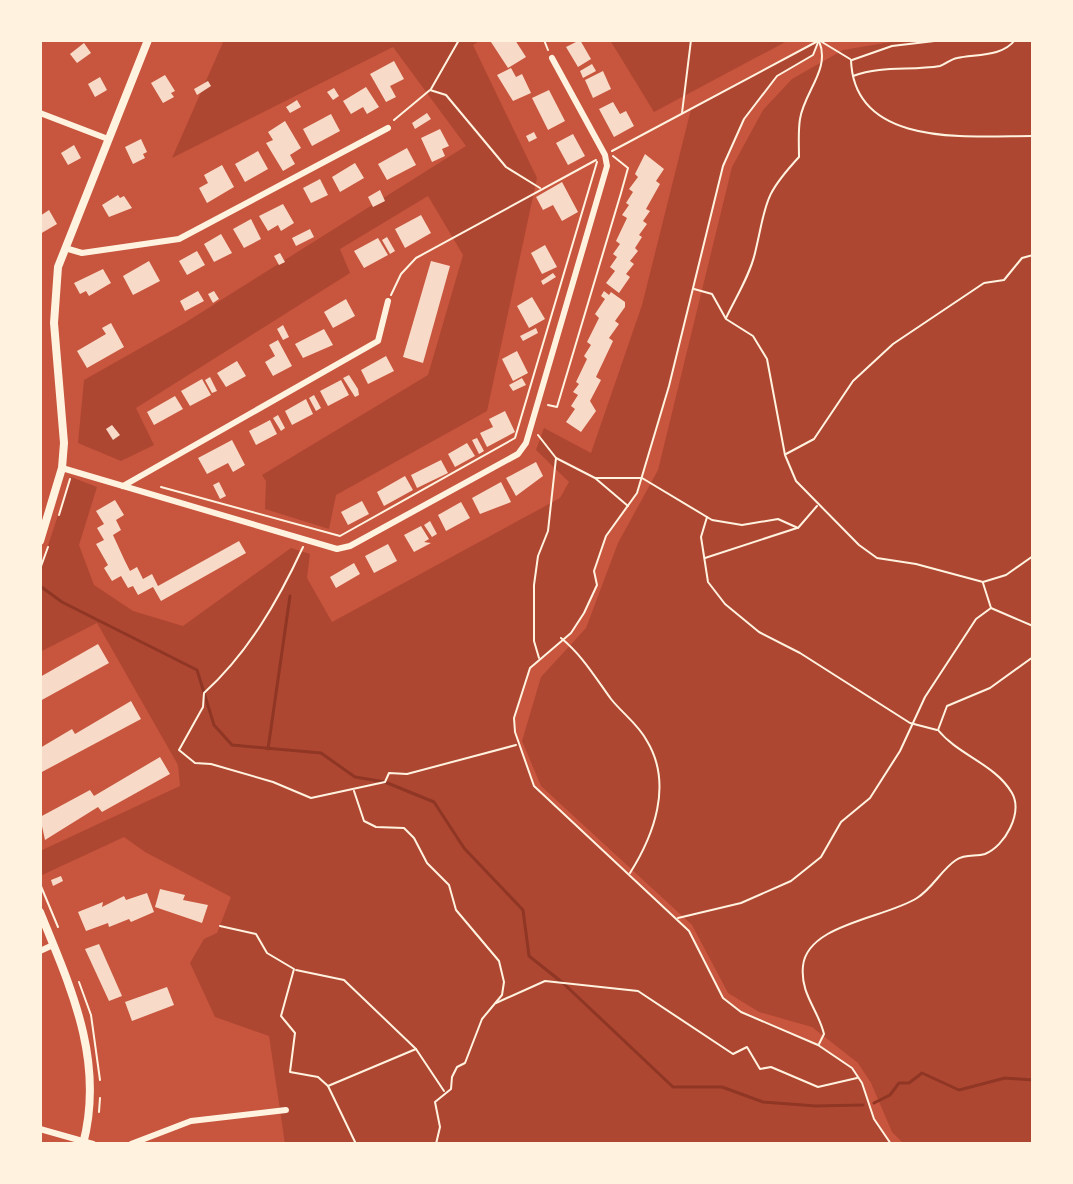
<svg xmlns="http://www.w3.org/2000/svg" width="1073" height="1184" viewBox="0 0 1073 1184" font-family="Helvetica,sans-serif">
  <rect width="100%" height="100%" fill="#c8553d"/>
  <g fill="#ae4732">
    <polygon points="224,40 481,40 473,45 537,178 487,411 336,495 329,529 265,509 266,481 262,475 428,375 463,255 428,196 340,249 350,273 136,408 154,445 121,461 78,443 84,380 183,324 466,146 393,47 172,158"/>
    <polygon points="610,40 789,40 654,112"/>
    <polygon points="819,40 813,55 777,76 744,119 723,166 669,386 637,493 606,536 594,571 597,585 584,613 571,633 530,668 514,718 515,732 534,786 689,931 723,998 741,1012 818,1045 852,1068 862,1083 874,1119 891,1144 285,1144 269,1036 215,1017 190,963 204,939 217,933 231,897 145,852 124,837 40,876 40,851 180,786 178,765 97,623 40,652 40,569 71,477 97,487 79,545 94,585 133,611 183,626 291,548 310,554 307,578 332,622 560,498 569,482 536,450 544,428 591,453 642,305 691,109"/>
    <polygon points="902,40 1033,40 1033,1144 904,1144 892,1132 871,1083 858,1063 812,1027 759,1012 728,993 692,925 541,786 522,741 541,677 586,628 618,543 658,470 732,167 763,110 792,79 843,50"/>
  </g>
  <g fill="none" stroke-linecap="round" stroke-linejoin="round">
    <g stroke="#8f3625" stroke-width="3">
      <polyline points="40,586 62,602 197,670 214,725 232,745 321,753 355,777 385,782 434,802 464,848 523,910 529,956 563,983 673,1087 722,1087 763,1102 816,1106 863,1105"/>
      <polyline points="268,749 290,596"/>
      <polyline points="874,1103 890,1095 899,1083 909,1083 922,1073 959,1090 1005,1078 1033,1080"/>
    </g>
  </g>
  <g fill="#f7dbc8">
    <polygon points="494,40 515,40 526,57 508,68 491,42"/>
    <polygon points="580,40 591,59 578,67 566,47"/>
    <polygon points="84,43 91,53 77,63 70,54"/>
    <polygon points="394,61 404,79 390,86 396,97 386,102 370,74"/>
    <polygon points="592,64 596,71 583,78 580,71"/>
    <polygon points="511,68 516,77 522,74 531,93 513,101 497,75"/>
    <polygon points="603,71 611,89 593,98 585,80"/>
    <polygon points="165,75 175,91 171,93 174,97 163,103 151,83"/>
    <polygon points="100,77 107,90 95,97 88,84"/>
    <polygon points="208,81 211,86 197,95 194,89"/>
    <polygon points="366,87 379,107 367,114 363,107 351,114 343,101"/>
    <polygon points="334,88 339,96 333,100 327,92"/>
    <polygon points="549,90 565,121 548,130 532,98"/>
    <polygon points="297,100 301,107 290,113 286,107"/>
    <polygon points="613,102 620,114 626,111 634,126 614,137 599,109"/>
    <polygon points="427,113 431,119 415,129 412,123"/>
    <polygon points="331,114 340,131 312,146 303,129"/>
    <polygon points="285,121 301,148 290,155 295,164 283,171 266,143 273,140 268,132"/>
    <polygon points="440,129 449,146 442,149 445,156 432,162 421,138"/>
    <polygon points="534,132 537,138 529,142 526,136"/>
    <polygon points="573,134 585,156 568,165 556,143"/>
    <polygon points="141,139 147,152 143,154 145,158 133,164 125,147"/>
    <polygon points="74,145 81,158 68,165 61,153"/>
    <polygon points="407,148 416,165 387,180 378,164"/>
    <polygon points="258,151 268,169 245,182 235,164"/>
    <polygon points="645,154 664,169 656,181 660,184 646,209 650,211 643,221 647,224 639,235 642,237 635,248 638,251 630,261 634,264 626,274 630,277 619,293 606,283 615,271 610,267 617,257 613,254 620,244 616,241 627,218 622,215 629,205 626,203 633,192 629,189 638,177 635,174"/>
    <polygon points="355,163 364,178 340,192 332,177"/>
    <polygon points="222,165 234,187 207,203 199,188 208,183 204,175"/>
    <polygon points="320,179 328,195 311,203 303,188"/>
    <polygon points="562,182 578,212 562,221 553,205 543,210 536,197"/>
    <polygon points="380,190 385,201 373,207 368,197"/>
    <polygon points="118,195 120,198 124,196 132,208 109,217 102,205"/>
    <polygon points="283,204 294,223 281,231 278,225 268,231 259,216"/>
    <polygon points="49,210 57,224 40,234 40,216"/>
    <polygon points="421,215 431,233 405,248 395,229"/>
    <polygon points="251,219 261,239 244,248 233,229"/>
    <polygon points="310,229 314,237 296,246 292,238"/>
    <polygon points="221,234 232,253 214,262 204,244"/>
    <polygon points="387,237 395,251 390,254 382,240"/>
    <polygon points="378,238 388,255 364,268 354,251"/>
    <polygon points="545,245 557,267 542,274 531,253"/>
    <polygon points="197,251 205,265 187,275 179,261"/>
    <polygon points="280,253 285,262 279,265 274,256"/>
    <polygon points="149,261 160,281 133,295 123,276"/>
    <polygon points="431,261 450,266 423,363 403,357"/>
    <polygon points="103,269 111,283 89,296 86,291 80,294 74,283"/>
    <polygon points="553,273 556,277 543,285 541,281"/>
    <polygon points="198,291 204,301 185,311 180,301"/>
    <polygon points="214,291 219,299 213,303 208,294"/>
    <polygon points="604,291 609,295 611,292 625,302 625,307 615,321 619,324 609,338 613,341 596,377 601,380 590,401 596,411 581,432 566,422 575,409 571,406 578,395 573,392 579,384 576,382 587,359 584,356 591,345 587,342 599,318 595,314 605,299 601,296"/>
    <polygon points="532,297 545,319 529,328 517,306"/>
    <polygon points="346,299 355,316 333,328 324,312"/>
    <polygon points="111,323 124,347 87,368 77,351 106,334 102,328"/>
    <polygon points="283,325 289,337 283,340 277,329"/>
    <polygon points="536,328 538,333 523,341 520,336"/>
    <polygon points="324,329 333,345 303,358 295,344"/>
    <polygon points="278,340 292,366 273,376 265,362 275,356 269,345"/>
    <polygon points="517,351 528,373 513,381 502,359"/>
    <polygon points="386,356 394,371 368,384 361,370"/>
    <polygon points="237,361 246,376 226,387 217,373"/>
    <polygon points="349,375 358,389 359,395 355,397 343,378"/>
    <polygon points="210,377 217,391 212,393 205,380"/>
    <polygon points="522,378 526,385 513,391 509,385"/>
    <polygon points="202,379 211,395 190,406 181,391"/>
    <polygon points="341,380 349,395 328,406 320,391"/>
    <polygon points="314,395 321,408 316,411 309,398"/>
    <polygon points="175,396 183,409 154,425 147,412"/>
    <polygon points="306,399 313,414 292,425 285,411"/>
    <polygon points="505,411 515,432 487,447 480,433 493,427 489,419"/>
    <polygon points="278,415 285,428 281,431 273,418"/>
    <polygon points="270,420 277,434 256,445 249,431"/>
    <polygon points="112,425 120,435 113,440 106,429"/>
    <polygon points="477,438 484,451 479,454 472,440"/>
    <polygon points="232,440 245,465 233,472 228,463 207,474 198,458"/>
    <polygon points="467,443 475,456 455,467 448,454"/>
    <polygon points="441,460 448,473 417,488 411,475"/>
    <polygon points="536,462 543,476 516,496 506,478"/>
    <polygon points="405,476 413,490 384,506 377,492"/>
    <polygon points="219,482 226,496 220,499 213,485"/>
    <polygon points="501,482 511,502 480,514 472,498"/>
    <polygon points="115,500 124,515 116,520 121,530 113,535 124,559 130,571 137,567 143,579 152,574 158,586 239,541 246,553 161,601 153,587 138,595 133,586 128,588 121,576 112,581 104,568 108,565 96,544 104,540 97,528 104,524 96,511"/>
    <polygon points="362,501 369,514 348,525 341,512"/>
    <polygon points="461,502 470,518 446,531 438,515"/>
    <polygon points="430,521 437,534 432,537 424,525"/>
    <polygon points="421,526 429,539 424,542 431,543 414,552 404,535"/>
    <polygon points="388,544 397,561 374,573 365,556"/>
    <polygon points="354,563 360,574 336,588 330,577"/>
    <polygon points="98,644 109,663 40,701 40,677"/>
    <polygon points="131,701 141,719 40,773 40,748 72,729 75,734"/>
    <polygon points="160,757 170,774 102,812 98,807 45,840 40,817 90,790 94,796"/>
    <polygon points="61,876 63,881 53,886 51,880"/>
    <polygon points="160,889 185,895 183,900 208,905 202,923 155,907"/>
    <polygon points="147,893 154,912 131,922 129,919 109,927 108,923 86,931 78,912 103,902 102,907 124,896 126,900"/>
    <polygon points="99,944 122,996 109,1001 85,949"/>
    <polygon points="167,987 174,1005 132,1021 125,1002"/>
  </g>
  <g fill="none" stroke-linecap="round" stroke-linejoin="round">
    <g stroke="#fff3e0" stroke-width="2">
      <polyline points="544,40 548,50"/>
      <polyline points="819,40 813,55 777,76 744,119 723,166 669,386 637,493 606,536 594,571 597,585 584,613 571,633 530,668 514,718 515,732 534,786 689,931 723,998 741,1012 818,1045 852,1068 862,1083 874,1119 891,1144"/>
      <polyline points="822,42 850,59"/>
      <path d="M 851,60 C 854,149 971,136 1033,136"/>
      <polyline points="852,60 892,46 943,40"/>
      <path d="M 853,76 C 882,65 910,71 940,66 C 946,64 951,59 957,58 C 976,54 1002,57 1015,40"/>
      <polyline points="431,89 459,40"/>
      <polyline points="682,113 691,40"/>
      <polyline points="394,120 430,90 446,95 506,167 540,188"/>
      <polyline points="612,151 818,41"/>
      <polyline points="694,289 712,294 726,319 753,336 767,359 785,455 796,481 859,545 877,558 916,564 983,582 1006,575 1033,556"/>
      <polyline points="391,295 401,274 416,258 596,160"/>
      <path d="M 726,318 C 736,297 750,275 755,253 C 767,203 762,197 799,157 C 799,145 798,131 800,119 C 804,92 831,69 819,41"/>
      <polyline points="548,405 557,407 621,193 628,168 613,156"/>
      <polyline points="538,435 556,458 595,478 628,506"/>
      <polyline points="786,454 814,439 853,381 893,344 984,283 1004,280 1022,258 1033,255"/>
      <polyline points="595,478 642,478 712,520 742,525 778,519 798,528 817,506"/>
      <polyline points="161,487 340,536 515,438 597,162"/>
      <polyline points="59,515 70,479"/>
      <polyline points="707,517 701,537 708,582 725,604 759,632 800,653 910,723 937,730"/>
      <path d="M 303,547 C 278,601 248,653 204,693 L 203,707 L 179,750 L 195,763 L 211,764 L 273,782 L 311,798 L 385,782 L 389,773 L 407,774 L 516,745"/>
      <polyline points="705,558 797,528"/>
      <polyline points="40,569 48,547"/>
      <polyline points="983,583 991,608 1033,626"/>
      <path d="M 561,638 C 582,655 595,677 611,699 C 623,714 638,724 647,741 C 673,784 654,835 630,873"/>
      <polyline points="539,658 534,641 534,585 538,556 548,531 556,458"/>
      <polyline points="354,791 364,821 376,827 404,828 414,838 427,863 449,885 456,910 499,961 504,982 502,995 482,1019 465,1063 457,1067 452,1077 451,1089 435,1102 440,1127 436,1144"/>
      <polyline points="40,884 58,927"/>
      <polyline points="678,918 741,903 791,881 821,857 841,822 870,798 900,751 925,697 976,619 991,608"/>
      <polyline points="220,926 256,934 267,953 294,969 281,1016 295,1033 290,1072 318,1077 328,1086"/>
      <polyline points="296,970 344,980 416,1049"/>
      <polyline points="79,982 91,1015 100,1080"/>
      <polyline points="496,1003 545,981 638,991 733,1054 747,1047 760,1069 771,1067 818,1087 857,1078"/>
      <path d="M 819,1044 L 824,1034 C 818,1009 800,994 803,966 C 807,924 886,918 917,898 C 933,888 941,870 956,860 C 966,853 975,857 985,854 C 1005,846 1023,813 1012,793 C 995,764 958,755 938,730 L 947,706 L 990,688 L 1033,657"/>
      <polyline points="99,1112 100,1098"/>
      <polyline points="356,1144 328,1086 416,1049 444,1091"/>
    </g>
    <g stroke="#fff3e0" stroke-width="6">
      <polyline points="40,113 108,139"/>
      <polyline points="65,248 82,253 179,239 388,128"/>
      <polyline points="62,468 337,549 350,546 518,454 526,443 607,166 605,155 552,58"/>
      <polyline points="123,486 378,341 388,301"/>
      <polyline points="40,951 53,945"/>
      <polyline points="40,1129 93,1144"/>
      <polyline points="131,1144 191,1121 286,1110"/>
    </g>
    <g stroke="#fff3e0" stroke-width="8">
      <polyline points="40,541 62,468 64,443 54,323 58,267 148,40"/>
      <path d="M 40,912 C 71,988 105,1061 83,1144"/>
    </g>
  </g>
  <rect width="1073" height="1184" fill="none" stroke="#fff3e0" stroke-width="84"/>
</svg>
